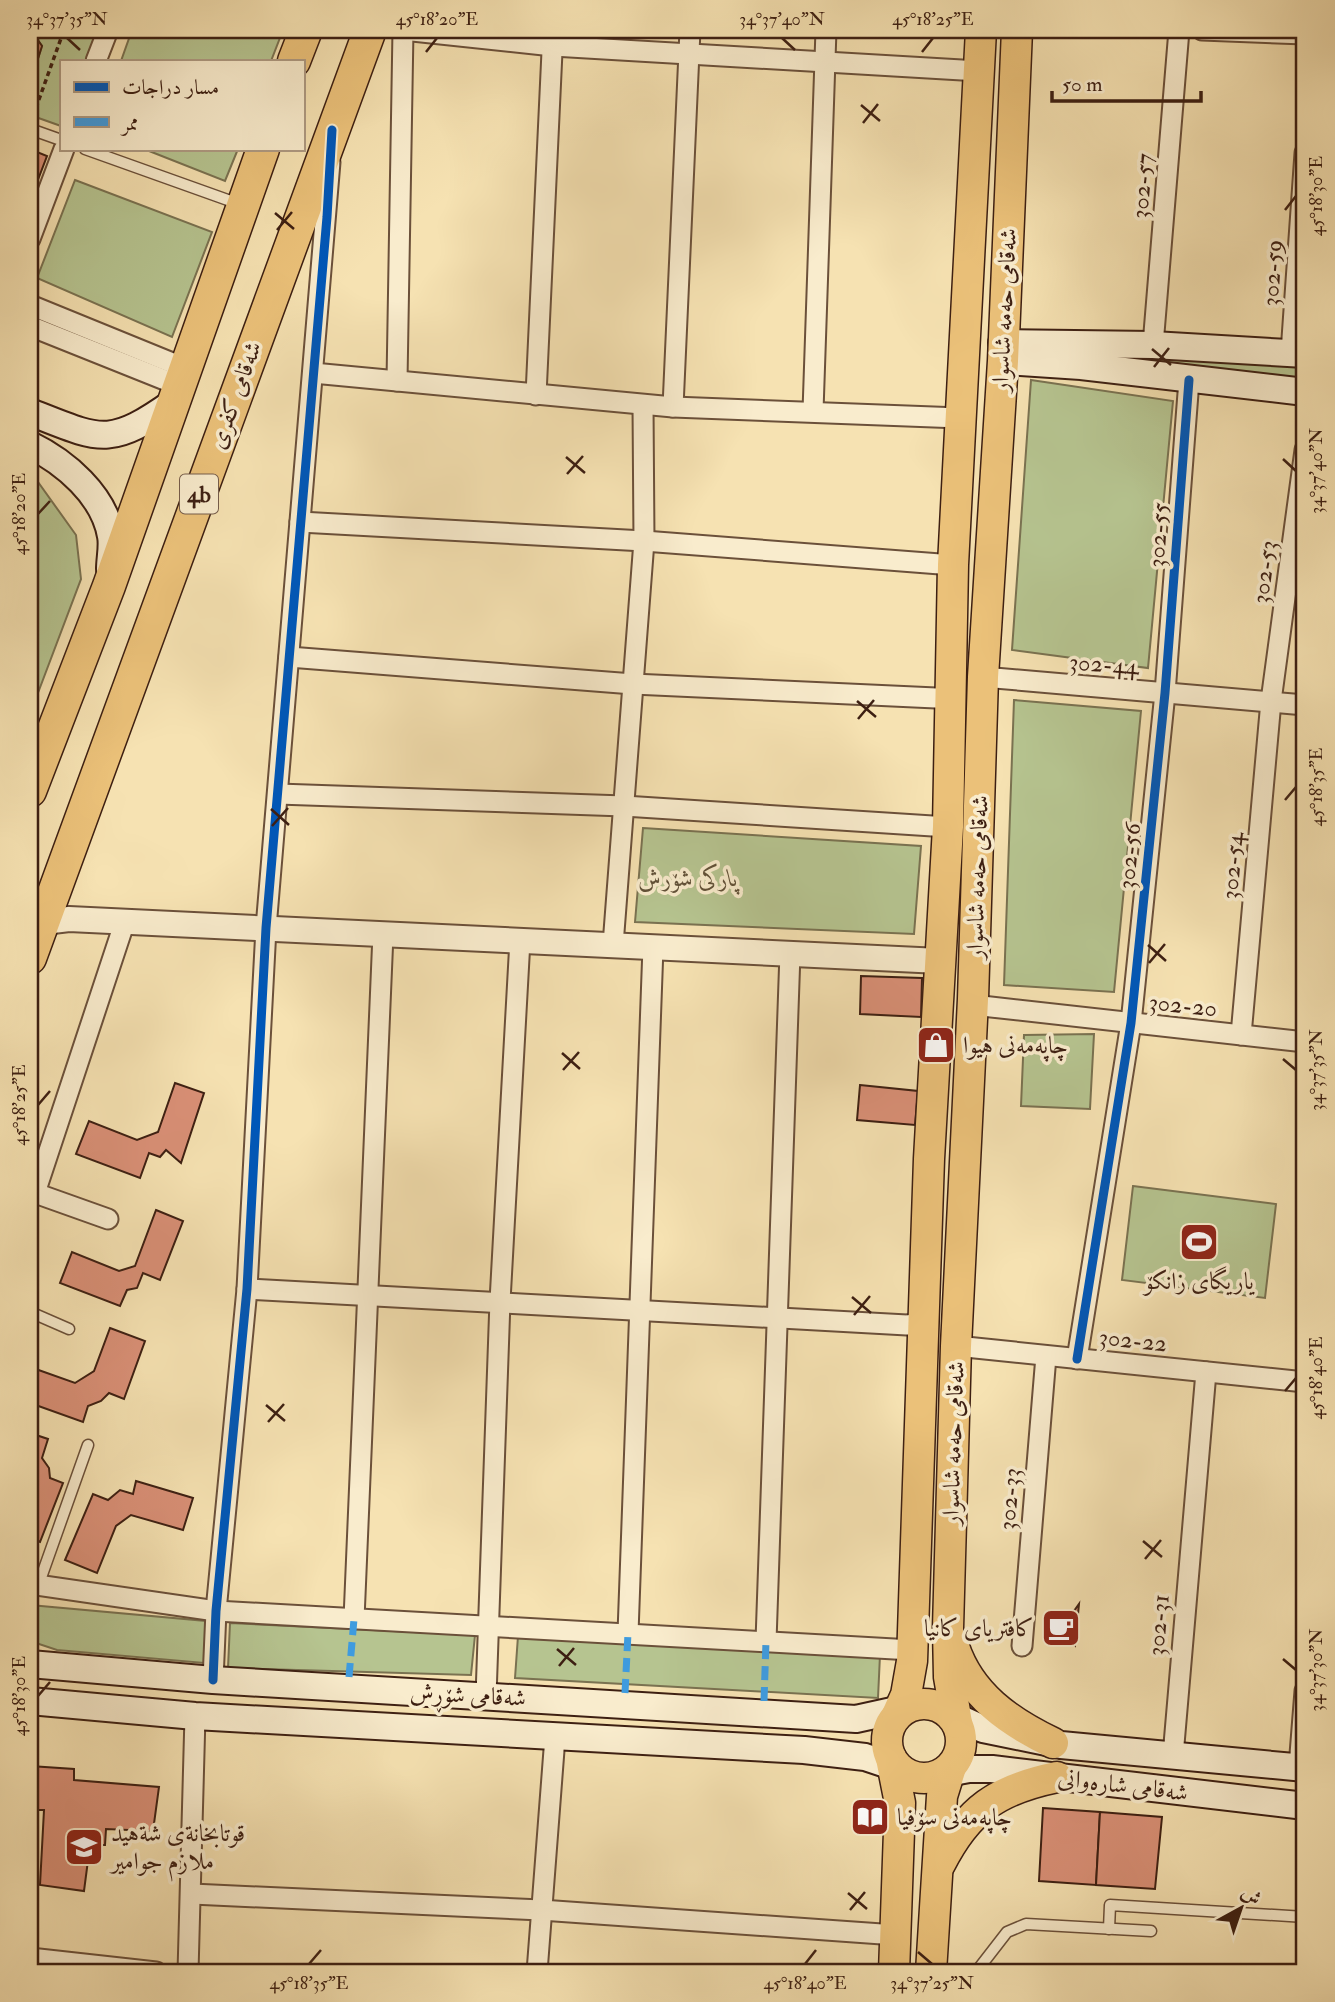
<svg xmlns="http://www.w3.org/2000/svg" width="1335" height="2002" viewBox="0 0 1335 2002" font-family="'IM FELL Double Pica',Amiri,serif">
  <rect width="100%" height="100%" fill="#f6e2b2"/>
  <filter id="stains"><feTurbulence type="fractalNoise" baseFrequency=".00286" numOctaves="4"/><feColorMatrix values="0 0 0 0 .2 0 0 0 0 .09 0 0 0 0 .02 0 0 0 .5 -.17"/></filter>
  <radialGradient id="worn" r=".72"><stop offset=".6" stop-color="#630" stop-opacity="0"/><stop offset="1" stop-color="#630" stop-opacity=".3"/></radialGradient>
  <g fill="#b6c490" stroke="#7a7251" stroke-width="2">
    <polygon points="38,30 97,30 86,61 61,61 61,126 30,115 30,84 42,46 35,36"/>
    <polygon points="132,30 283,30 271,61 121,61"/>
    <polygon points="144,149 238,149 225,181"/>
    <polygon points="75,180 212,232 172,337 37,278"/>
    <polygon points="1156,358 1305,364 1305,379 1156,366"/>
    <polygon points="1031,380 1173,401 1148,668 1012,650"/>
    <polygon points="30,477 38,482 76,535 81,579 30,714"/>
    <polygon points="1014,700 1141,711 1114,992 1004,985"/>
    <polygon points="643,828 921,846 914,934 635,922"/>
    <polygon points="1094,1034 1090,1109 1021,1106 1024,1035"/>
    <polygon points="1133,1186 1276,1204 1265,1298 1122,1280"/>
    <polygon points="30,1605 206,1621 204,1663 57,1650 30,1641"/>
    <polygon points="230,1623 475,1635 471,1675 228,1668"/>
    <polygon points="518,1636 880,1655 878,1698 515,1678"/>
  </g>
  <g fill="#da9077" stroke="#3d1f12" stroke-width="2">
    <polygon points="30,30 38,30 35,36 42,46 30,84"/>
    <polygon points="32,150 47,156 34,190 30,189"/>
    <polygon points="861,976 922,978 921,1017 860,1014"/>
    <polygon points="175,1083 204,1093 181,1163 166,1150 160,1157 149,1153 140,1178 76,1154 89,1121 137,1140 158,1132"/>
    <polygon points="860,1085 918,1091 915,1125 857,1120"/>
    <polygon points="156,1210 183,1221 160,1280 143,1273 137,1288 127,1290 120,1306 60,1283 72,1252 119,1271 135,1266"/>
    <polygon points="110,1328 145,1341 124,1399 109,1393 101,1401 88,1406 83,1422 30,1403 30,1367 75,1383 94,1371"/>
    <polygon points="30,1433 48,1439 42,1458 49,1468 50,1478 63,1483 40,1542 30,1538 30,1486 34,1476 30,1472"/>
    <polygon points="136,1481 193,1498 183,1530 131,1515 116,1526 97,1573 65,1560 93,1494 108,1500 120,1490 133,1494"/>
    <polygon points="1079,1604 1075,1645 1062,1628"/>
    <polygon points="30,1766 74,1769 74,1780 159,1787 153,1831 106,1829 105,1845 90,1845 84,1891 40,1885 44,1810 30,1810"/>
    <polygon points="1043,1808 1100,1812 1096,1885 1039,1881"/>
    <polygon points="1100,1812 1162,1817 1155,1889 1096,1885"/>
  </g>
  <g fill="none" stroke-linecap="round" stroke-linejoin="round">
    <g stroke="#6b503a" stroke-width="13">
      <g id="service">
        <polyline points="30,129 61,140"/>
        <polyline points="85,149 239,204"/>
        <polyline points="30,1312 69,1329"/>
        <polyline points="38,1586 88,1445"/>
        <polyline points="1109,1929 1110,1905 1305,1917"/>
        <polyline points="976,1972 1007,1932 1026,1924 1151,1931"/>
      </g>
    </g>
    <g stroke="#6b503a" stroke-width="23">
      <g id="minor">
        <polyline points="403,30 553,46 979,71"/>
        <polyline points="1202,30 1305,34"/>
        <polyline points="96,61 108,30"/>
        <polyline points="30,239 64,149"/>
        <polyline points="30,305 187,369"/>
        <polyline points="30,326 180,386"/>
        <polyline points="1153,345 1179,30"/>
        <polyline points="1291,353 1305,153"/>
        <polyline points="313,373 673,407 960,418"/>
        <polyline points="397,381 403,30"/>
        <polyline points="536,395 553,30"/>
        <polyline points="673,407 690,30"/>
        <polyline points="813,411 826,30"/>
        <polyline points="300,522 644,541 953,565"/>
        <polyline points="289,657 633,684 936,698 951,697"/>
        <polyline points="983,677 1305,705"/>
        <polyline points="278,794 624,806 948,827"/>
        <polyline points="613,945 644,541 643,405"/>
        <polyline points="973,1005 1305,1042"/>
        <polyline points="1241,1035 1271,701 1305,450"/>
        <polyline points="108,1219 35,1193 125,921"/>
        <polyline points="247,1289 907,1325 923,1323"/>
        <polyline points="956,1346 1305,1382"/>
        <polyline points="1077,1359 1131,1023 1165,693 1189,380"/>
        <polyline points="30,1584 216,1611 912,1650"/>
        <polyline points="354,1619 383,934"/>
        <polyline points="628,1633 653,947"/>
        <polyline points="766,1641 790,953"/>
        <polyline points="1022,1646 1046,1356"/>
        <polyline points="213,1680 216,1611 247,1289 266,928 330,162"/>
        <polyline points="486,1696 500,1301 520,940"/>
        <polyline points="1173,1756 1206,1372"/>
        <polyline points="1299,1767 1305,1691"/>
        <polyline points="192,1894 541,1910 896,1935"/>
        <polyline points="30,1958 156,1972"/>
        <polyline points="188,1972 195,1716"/>
        <polyline points="537,1972 555,1737"/>
      </g>
    </g>
    <g stroke="#6b503a" stroke-width="28">
      <polyline id="tertiary" points="44,922 69,919 940,961"/>
    </g>
    <g stroke="#3d1f12" stroke-width="30">
      <g id="secondary">
        <polyline points="1002,343 1153,345 1305,354"/>
        <polyline points="1003,361 1081,366 1305,392"/>
        <path d="M 30,412 C 101,440 109,448 174,402"/>
        <path d="M 30,445 C 65,462 104,495 111,536 C 113,546 110,559 110,569"/>
        <polyline points="30,1664 213,1680 856,1719 906,1708"/>
        <polyline points="30,1701 195,1716 804,1750 865,1757 898,1768"/>
        <polyline points="950,1714 983,1729 1061,1745 1305,1768"/>
        <polyline points="942,1774 969,1769 992,1769 1305,1806"/>
      </g>
    </g>
    <g stroke="#3d1f12" stroke-width="33">
      <g id="primary">
        <path d="M 954,1647 C 970,1695 1009,1722 1053,1743"/>
        <circle cx="924" cy="1741" r="37"/>
        <polyline points="897,1715 906,1695 912,1661 929,1159 948,827 953,565 981,30"/>
        <polyline points="957,1723 949,1677 948,1628 956,1346 973,999 983,677 1003,361 1017,30"/>
        <polyline points="891,1758 900,1803 894,1972"/>
        <path d="M 940,1864 C 968,1809 998,1789 1057,1777"/>
        <polyline points="931,1972 942,1796 951,1767"/>
      </g>
    </g>
    <g stroke="#3d1f12" stroke-width="35">
      <g id="trunk">
        <polyline points="294,61 306,30"/>
        <polyline points="30,791 109,586 263,149"/>
        <polyline points="30,958 370,30"/>
      </g>
    </g>
    <polyline stroke="#3d1f12" stroke-width="3.5" stroke-dasharray="5 3.5" stroke-linecap="butt" points="33,116 64,30"/>
    <use href="#service" stroke="#f9eccd" stroke-width="10"/>
    <use href="#minor" stroke="#f9eccd" stroke-width="19"/>
    <use href="#tertiary" stroke="#f9eccd" stroke-width="24"/>
    <use href="#secondary" stroke="#f9eccd" stroke-width="26"/>
    <use href="#primary" stroke="#ebc179" stroke-width="30"/>
    <use href="#trunk" stroke="#ebc179" stroke-width="32"/>
    <g stroke="#3f9bde" stroke-width="7" stroke-dasharray="14 7" stroke-linecap="butt">
      <polyline points="349,1677 354,1619"/>
      <polyline points="625,1693 628,1633"/>
      <polyline points="764,1701 766,1641"/>
    </g>
    <g stroke="#f9eccd" stroke-width="13">
      <g id="cycleway">
        <polyline points="1077,1359 1131,1023 1165,693 1189,380"/>
        <polyline points="213,1680 216,1611 247,1289 266,928 327,217 332,130"/>
      </g>
    </g>
    <use href="#cycleway" stroke="#0057b8" stroke-width="9"/>
  </g>
  <path fill="none" stroke="#3d1f12" stroke-width="2.5" d="M 67,38 L 80,50M 782,38 L 795,50M 426,52 L 437,38M 922,52 L 933,38M 861,105 L 880,121M 863,123 L 878,104M 1285,210 L 1296,196M 275,213 L 294,229M 277,230 L 292,212M 1152,349 L 1171,365M 1154,367 L 1169,348M 566,457 L 585,473M 1283,459 L 1296,471M 567,474 L 583,456M 38,514 L 50,501M 857,701 L 876,717M 858,719 L 874,700M 1285,800 L 1296,787M 271,809 L 289,825M 272,826 L 288,808M 1148,945 L 1166,961M 1149,963 L 1165,944M 562,1053 L 580,1069M 1283,1059 L 1296,1070M 563,1070 L 579,1052M 38,1105 L 50,1091M 852,1297 L 871,1313M 854,1315 L 870,1296M 1285,1391 L 1296,1378M 266,1405 L 285,1421M 268,1422 L 284,1404M 1143,1541 L 1162,1557M 1145,1559 L 1161,1540M 557,1649 L 576,1665M 1283,1659 L 1296,1670M 559,1666 L 574,1648M 38,1696 L 50,1682M 848,1893 L 867,1909M 850,1910 L 865,1892M 918,1952 L 932,1964M 309,1964 L 321,1950M 805,1964 L 816,1950"/>
  <defs>
    <g id="shop-square" transform="scale(2.0125)"><rect x="-9" y="-9" width="18" height="18" rx="4" fill="#8f2418" stroke="#f9eccd"/><path d="M-5-2.5h2.3a2.7 3.5 0 0 1 5.4 0H5L5.5 6h-11ZM-1.5-2.5h3a1.5 2.3 0 0 0-3 0Z" fill="#fff"/></g>
    <g id="stadium-square" transform="scale(2.0125)"><rect x="-9" y="-9" width="18" height="18" rx="4" fill="#8f2418" stroke="#f9eccd"/><path d="M0-5a6.5 5 0 1 0 0 10a6.5 5 0 1 0 0-10ZM-3.5-1.8h7v3.6h-7Z" fill="#fff"/></g>
    <g id="cafe-square" transform="scale(2.0125)"><rect x="-9" y="-9" width="18" height="18" rx="4" fill="#8f2418" stroke="#f9eccd"/><path d="M-5.5-4.5H6V0H3Q3 3.5 0 3.5H-2.5Q-5.5 3.5-5.5 0ZM3-3.2v2h1.7v-2ZM-6 4.5H4V6H-6Z" fill="#fff"/></g>
    <g id="library-square" transform="scale(2.0125)"><rect x="-9" y="-9" width="18" height="18" rx="4" fill="#8f2418" stroke="#f9eccd"/><path d="M-6-4Q-3-5.5-.7-3.5V5Q-3 3-6 4ZM6-4Q3-5.5 .7-3.5V5Q3 3 6 4Z" fill="#fff"/></g>
    <g id="school-square" transform="scale(2.0125)"><rect x="-9" y="-9" width="18" height="18" rx="4" fill="#8f2418" stroke="#f9eccd"/><path d="M0-5L7-2L0 1L-7-2ZM-4 1L0 2.5L4 1V4Q0 6-4 4Z" fill="#fff"/></g>
  </defs>
  <g fill-rule="evenodd">
    <use href="#shop-square" x="936" y="1045"/>
    <use href="#stadium-square" x="1199" y="1242"/>
    <use href="#cafe-square" x="1061" y="1628"/>
    <use href="#library-square" x="870" y="1817"/>
    <use href="#school-square" x="84" y="1847"/>
  </g>
  <g text-anchor="middle" stroke-width="7" stroke-linejoin="round" paint-order="stroke">
    <rect fill="#f9eccd" stroke="#755c4a" stroke-width="2" x="180" y="474.5" width="38" height="39" rx="5"/>
    <g font-size="23" font-weight="bold" fill="#3d1f12">
      <text x="199" y="502">4b</text>
    </g>
    <g font-size="24" fill="#3d1f12" stroke="#f9eccd">
      <text transform="translate(1142 186) rotate(-85)" y="8">302-57</text>
      <text transform="translate(1272 273) rotate(-86)" y="8">302-59</text>
      <text transform="translate(1004 310) rotate(-87)" y="8">شەقامی حەمە شاسوار</text>
      <text transform="translate(235 395) rotate(-70)" y="8">شەقامی کفری</text>
      <text transform="translate(1158 535) rotate(-86)" y="8">302-55</text>
      <text transform="translate(1264 572) rotate(-82)" y="8">302-53</text>
      <text transform="translate(1104 664) rotate(4)" y="8">302-44</text>
      <text transform="translate(1129 856) rotate(-84)" y="8">302-56</text>
      <text transform="translate(1232 866) rotate(-85)" y="8">302-54</text>
      <text transform="translate(977 877) rotate(-88)" y="8">شەقامی حەمە شاسوار</text>
      <text transform="translate(1183 1005) rotate(6)" y="8">302-20</text>
      <text transform="translate(1133 1340) rotate(6)" y="8">302-22</text>
      <text transform="translate(953 1443) rotate(-88)" y="8">شەقامی حەمە شاسوار</text>
      <text transform="translate(1009 1499) rotate(-85)" y="8">302-33</text>
      <text transform="translate(1158 1625) rotate(-85)" y="8">302-31</text>
      <text transform="translate(468 1695) rotate(3)" y="8">شەقامی شۆڕش</text>
      <text transform="translate(1123 1785) rotate(7)" y="8">شەقامی شارەوانی</text>
    </g>
    <g font-size="24" font-style="italic" fill="#615138" stroke="#f9eccd">
      <text x="688" y="886">پارکی شۆرش</text>
    </g>
    <g font-size="24" fill="#3d1f12" stroke="#f9eccd" text-anchor="start">
      <text x="963" y="1053">چاپەمەنی هیوا</text>
      <text x="1199" y="1289" text-anchor="middle">یاریگای زانکۆ</text>
      <text x="1034" y="1636" text-anchor="end">کافتریای کانیا</text>
      <text x="897" y="1825">چاپەمەنی سۆفیا</text>
      <text x="111" y="1841">قوتابخانةى شةهيد<tspan x="111" dy="28">ملازم جوامير</tspan></text>
    </g>
  </g>
  <rect width="1335" height="2002" fill="none" stroke="#f6e2b2" stroke-width="77"/>
  <rect x="60" y="60" width="245" height="91" fill="#f9eccd" stroke="#ae9a82" stroke-width="2"/>
  <rect x="74" y="82" width="35" height="10" fill="#0057b8" stroke="#ae9a82" stroke-width="2"/>
  <text x="122" y="94" font-size="21" fill="#3d1f12">مسار دراجات</text>
  <rect x="74" y="117" width="35" height="10" fill="#3f9bde" stroke="#ae9a82" stroke-width="2"/>
  <text x="122" y="130" font-size="21" fill="#3d1f12">ممر</text>
  <g transform="translate(1241 1908) rotate(40)" stroke="#f9eccd" stroke-width="5" paint-order="stroke">
  <path d="M0-5L12 26L0 18L-12 26Z" fill="#3d1f12"/>
  <text y="-10" font-size="19" font-weight="bold" text-anchor="middle" fill="#3d1f12">ش</text>
  </g>
  <path d="M1052 91v10h149v-10" fill="none" stroke="#3d1f12" stroke-width="3.5"/>
  <text x="1062" y="91" font-size="21" fill="#3d1f12" stroke="#f9eccd" stroke-width="5" paint-order="stroke">50 m</text>
  <rect x="38" y="38" width="1258" height="1926" fill="none" stroke="#3d1f12" stroke-width="2.5"/>
  <g font-size="18" text-anchor="middle" fill="#3d1f12">
    <text x="67" y="25">34°37'35"N</text>
    <text x="437" y="25">45°18'20"E</text>
    <text x="782" y="25">34°37'40"N</text>
    <text x="933" y="25">45°18'25"E</text>
    <text transform="translate(1316 196) rotate(-90)" y="6">45°18'30"E</text>
    <text transform="translate(1316 471) rotate(-90)" y="6">34°37'40"N</text>
    <text transform="translate(19 514) rotate(-90)" y="6">45°18'20"E</text>
    <text transform="translate(1316 787) rotate(-90)" y="6">45°18'35"E</text>
    <text transform="translate(1316 1070) rotate(-90)" y="6">34°37'35"N</text>
    <text transform="translate(19 1105) rotate(-90)" y="6">45°18'25"E</text>
    <text transform="translate(1316 1378) rotate(-90)" y="6">45°18'40"E</text>
    <text transform="translate(1316 1670) rotate(-90)" y="6">34°37'30"N</text>
    <text transform="translate(19 1696) rotate(-90)" y="6">45°18'30"E</text>
    <text x="309" y="1989">45°18'35"E</text>
    <text x="805" y="1989">45°18'40"E</text>
    <text x="932" y="1989">34°37'25"N</text>
  </g>
  <rect width="100%" height="100%" filter="url(#stains)"/>
  <rect width="100%" height="100%" fill="url(#worn)"/>
</svg>
